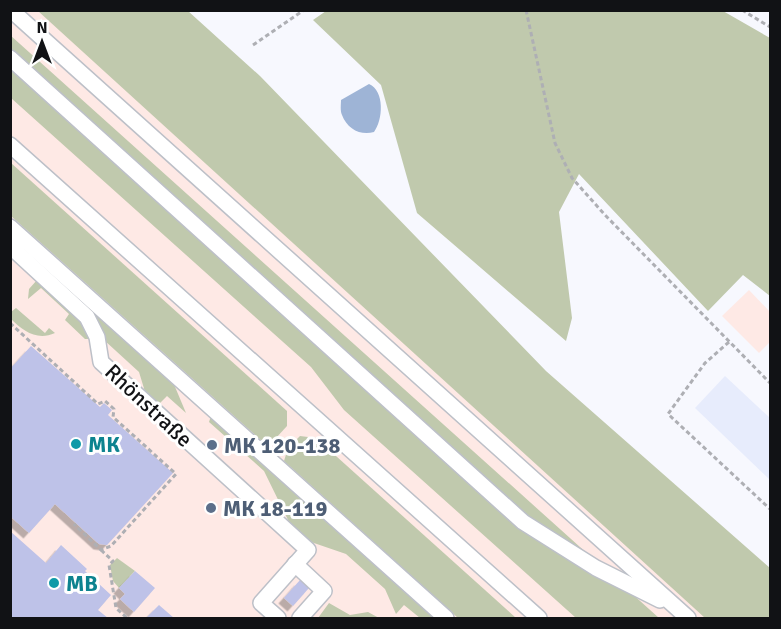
<svg xmlns="http://www.w3.org/2000/svg" width="781" height="629" viewBox="0 0 781 629" font-family="Signika,sans-serif">
  <defs>
    <filter id="shadow"><feDropShadow dx="-5.5" dy="5.5" stdDeviation="0" flood-color="#0004"/></filter>
  </defs>
  <rect width="100%" height="100%" fill="#f7f8fe"/>
  <polygon fill="#e7ecfc" points="725,376 770,418 770,480 695,408"/>
  <g fill="#fee9e5">
    <polygon points="10,11 90,11 755,618 11,618"/>
    <polygon points="749,290 770,312 770,342 759,353 722,316"/>
  </g>
  <g fill="#c0c9ad">
    <polygon points="38,11 188,11 260,76 546,371 770,568 770,618 705,618"/>
    <polygon points="326,11 723,11 770,38 770,296 743,275 708,311 579,174 559,212 572,318 566,341 417,213 381,85 313,20"/>
    <polygon points="10,35 659,618 576,618 344,410 311,367 11,98"/>
    <polygon points="11,163 287,411 287,426 276,438 263,442 11,216"/>
    <polygon points="37,280 77,314 90,337 88,339 85,339 65,320 69,314 41,288 28,299 29,289"/>
    <path d="M 16,308 L 45,333 L 49,328 L 55,333 C 37,341 23,331 11,319 L 11,312 Z"/>
    <polygon points="92,309 173,382 186,413 167,396 158,405 146,395 139,372 104,340 89,312"/>
    <polygon points="211,416 435,618 420,618 404,605 396,614 385,589 346,554 311,542 289,522 264,471 209,422"/>
    <polygon points="300,436 316,438 516,618 458,618 284,461 288,448"/>
    <polygon points="117,558 135,571 119,588 113,581 110,565"/>
    <polygon points="329,603 350,615 368,612 379,618 318,618"/>
  </g>
  <path fill="#9eb4d6" d="M 369,84 C 385,91 383,120 374,132 C 361,136 347,129 342,115 C 340,111 341,104 341,100 Z"/>
  <g fill="#bec2e8" filter="url(#shadow)">
    <polygon points="31,346 100,407 104,403 112,410 108,415 173,473 107,545 99,544 55,504 29,533 10,516 10,369"/>
    <polygon points="10,531 46,563 61,545 87,569 85,571 111,595 98,610 108,618 10,618"/>
    <polygon points="135,571 155,588 134,612 120,599 125,594 119,588"/>
    <polygon points="300,580 309,588 293,606 284,598"/>
    <polygon points="159,605 174,618 146,618"/>
  </g>
  <g fill="none" stroke-linecap="round" stroke-linejoin="round">
    <g stroke="#bdc0c8" stroke-width="18">
      <g id="minor">
        <polyline points="11,10 688,618"/>
        <polyline points="10,58 523,522 596,568 660,600"/>
        <polyline points="10,145 539,618"/>
        <polyline points="10,227 446,618"/>
        <polyline points="10,246 87,317 97,337 101,362 308,550 261,603 278,618"/>
        <polyline points="295,564 324,591 300,618"/>
      </g>
    </g>
    <g stroke="#aeafb4" stroke-width="3" stroke-dasharray="4.5 3" stroke-linecap="butt">
      <polyline points="526,10 555,143 572,178 605,215 770,383"/>
      <polyline points="742,10 770,27"/>
      <polyline points="253,45 304,10"/>
      <polyline points="10,306 10,309"/>
      <polyline points="10,323 98,404 105,401 114,409 113,417 176,474 111,546 101,550 74,524"/>
      <polyline points="729,342 705,363 668,414 770,509"/>
      <polyline points="101,550 113,561 109,565 116,608 127,618"/>
    </g>
    <use href="#minor" stroke="#fff" stroke-width="15"/>
  </g>
  <g fill="#0f9aa8" stroke="#fff" stroke-width="2">
    <circle cx="76" cy="444" r="6"/>
    <circle cx="54" cy="583" r="6"/>
  </g>
  <g fill="#5c6f8a" stroke="#fff" stroke-width="2">
    <circle cx="212" cy="445" r="6"/>
    <circle cx="211" cy="508" r="6"/>
  </g>
  <g text-anchor="middle" stroke-width="6" stroke-linejoin="round" paint-order="stroke">
    <g font-size="22" fill="#111215" stroke="#fff">
      <text transform="translate(149 405) rotate(43)" y="8">Rhönstraße</text>
    </g>
    <g font-size="22" font-weight="bold" fill="#0d838f" stroke="#fff" text-anchor="start">
      <text x="88" y="452">MK</text>
      <text x="66" y="591">MB</text>
    </g>
    <g font-size="22" font-weight="bold" fill="#4e5e75" stroke="#fff" text-anchor="start">
      <text x="224" y="453">MK 120-138</text>
      <text x="223" y="516">MK 18-119</text>
    </g>
  </g>
  <rect width="781" height="629" fill="none" stroke="#111215" stroke-width="24"/>
  <g transform="translate(42 42)" stroke="#ffffff" stroke-width="4.5" paint-order="stroke">
  <path d="M0-4.5L10 22L0 15L-10 22Z" fill="#111215"/>
  <text y="-9" font-size="16" font-weight="bold" text-anchor="middle" fill="#111215">N</text>
  </g>
</svg>
